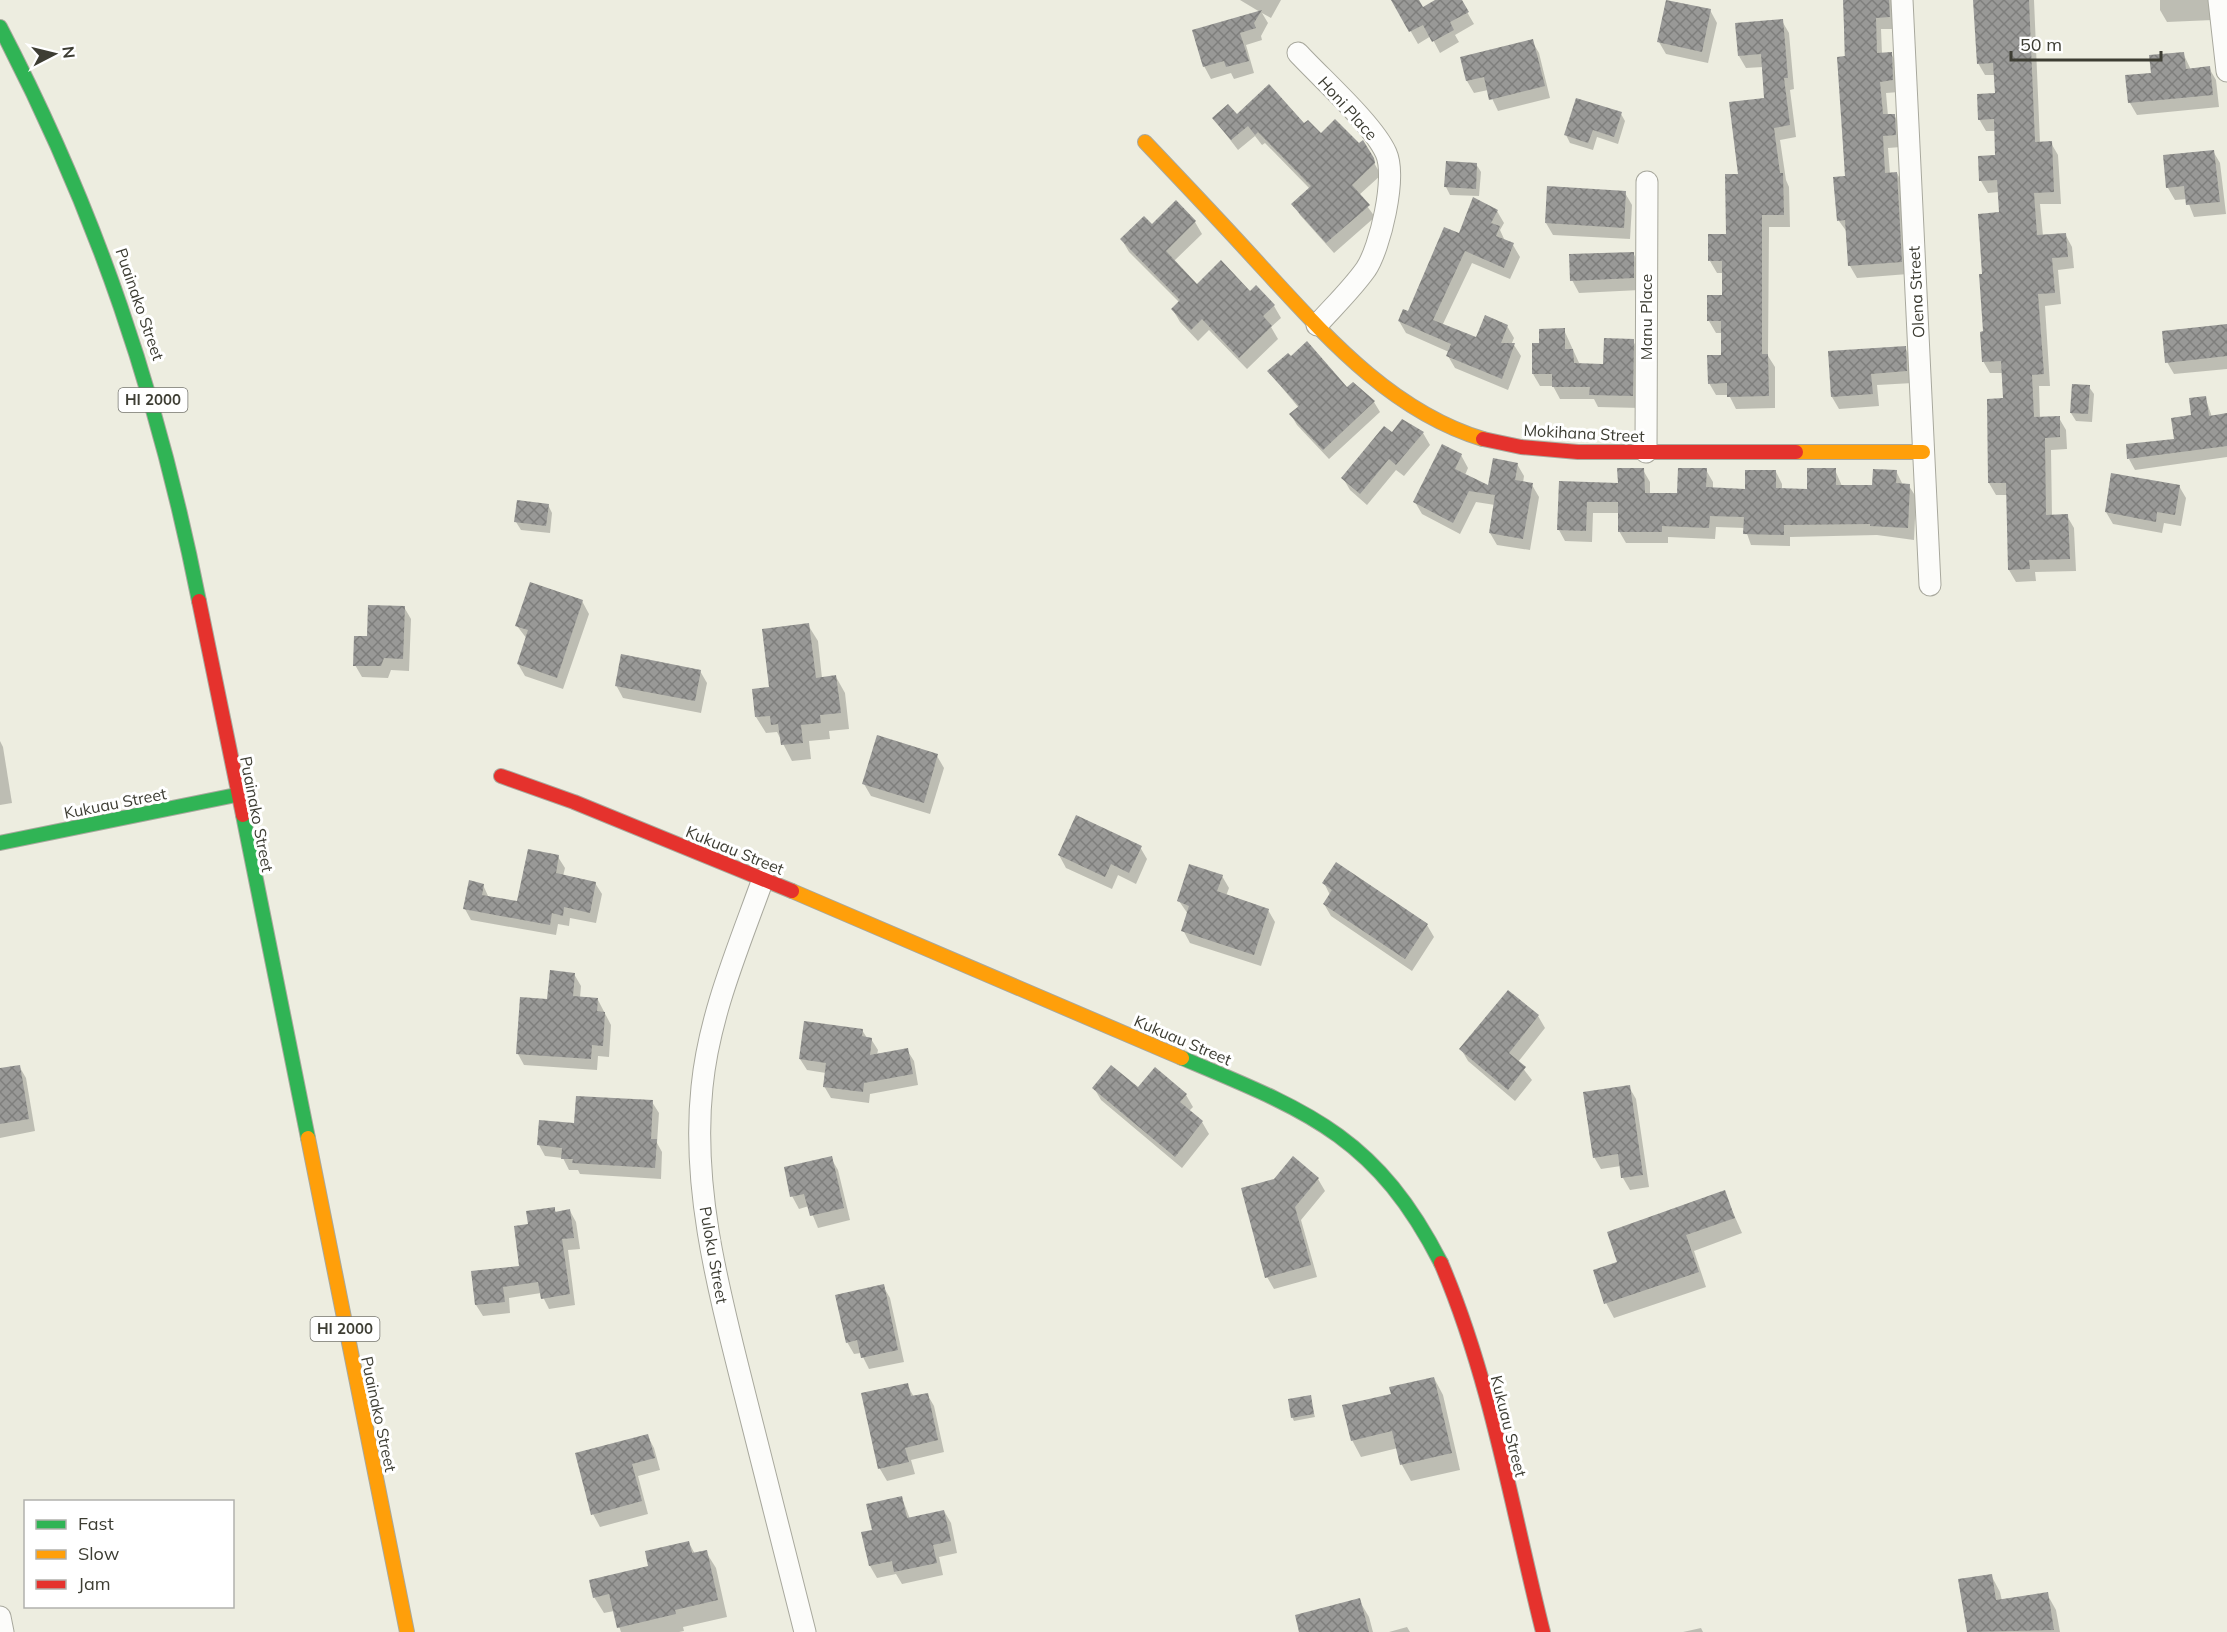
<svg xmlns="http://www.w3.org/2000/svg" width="2227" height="1632" viewBox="0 0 2227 1632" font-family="Mulish,sans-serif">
  <defs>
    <pattern id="building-cross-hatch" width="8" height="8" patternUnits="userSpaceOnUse" patternTransform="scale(1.5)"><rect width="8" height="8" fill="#999997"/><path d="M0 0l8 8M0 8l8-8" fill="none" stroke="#7e7e7c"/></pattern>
  </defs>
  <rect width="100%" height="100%" fill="#edede0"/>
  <g fill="#0003">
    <polygon points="1240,0 1281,0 1271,18 1262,13 1268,23 1261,36 1262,40 1246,45 1254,73 1234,79 1231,73 1211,79 1204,66 1260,12"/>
    <polygon points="1403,0 1418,0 1423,9 1438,0 1460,0 1474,24 1455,35 1459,42 1440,53 1431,36 1418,44 1395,4"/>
    <polygon points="1844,0 1891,0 1896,9 1896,29 1881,29 1882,54 1891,54 1898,65 1899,92 1886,93 1888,116 1894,115 1901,127 1901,147 1888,148 1890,174 1897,173 1903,185 1908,274 1857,278 1850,266 1847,232 1839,221 1846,177"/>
    <polygon points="1975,0 2034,0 2040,143 2051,143 2058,155 2061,204 2040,204 2043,236 2065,234 2072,247 2074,268 2058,270 2061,304 2045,306 2050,386 2039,386 2040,418 2059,418 2066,430 2067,449 2051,450 2052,517 2067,516 2074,528 2076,571 2035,572 2036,581 2016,582 2009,570 2007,495 1996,495 1989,483 2005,400 2003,373 1990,373 1983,361 1984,275 2000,213 1999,192 1988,193 1981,181 1997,157 1996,131 1986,131 1979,119 1996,95 1995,75 1985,75 1978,63"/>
    <polygon points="2160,0 2217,0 2213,20 2167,22 2160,10"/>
    <polygon points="1710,10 1717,23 1708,63 1666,54 1659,42"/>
    <polygon points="1782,21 1789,33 1794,89 1790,90 1796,137 1780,140 1786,180 1789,187 1790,227 1769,227 1768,356 1775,367 1775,408 1736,409 1729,395 1716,395 1709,383 1723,356 1723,333 1716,333 1709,321 1709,296 1724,296 1724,273 1717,273 1710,261 1728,236 1740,175 1766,99 1763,67 1746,68 1739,56"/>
    <polygon points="1532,41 1539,53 1550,98 1498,111 1488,90 1474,93 1467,81 1462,58"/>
    <polygon points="2183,53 2191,70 2209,68 2216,80 2219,107 2137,115 2130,103 2152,74"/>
    <polygon points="1621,114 1625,121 1618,144 1597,137 1593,150 1570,143 1566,135"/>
    <polygon points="1237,116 1304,125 1321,135 1359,145 1362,142 1381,175 1359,195 1375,217 1334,253 1300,215 1293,204 1310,189 1265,143 1262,145 1255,136 1238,150 1214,119"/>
    <polygon points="2213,151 2220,163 2226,214 2194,217 2187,199 2175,200 2168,188"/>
    <polygon points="1476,164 1481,172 1479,196 1450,195 1446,187"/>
    <polygon points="1625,193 1632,205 1630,239 1553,235 1546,223"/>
    <polygon points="1497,211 1504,223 1500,230 1505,241 1513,245 1520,257 1510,279 1472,263 1442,326 1477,339 1507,326 1514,338 1511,345 1514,345 1521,356 1508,390 1455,368 1448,356 1449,352 1406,333 1399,321 1409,313 1460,235"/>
    <polygon points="1195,222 1202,234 1174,261 1197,286 1250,293 1274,306 1281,318 1271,327 1278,339 1247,369 1209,330 1198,341 1180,322 1173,310 1180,303 1129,252 1122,240 1152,226"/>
    <polygon points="1633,253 1640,265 1640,290 1579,293 1572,280"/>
    <polygon points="2227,326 2227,369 2174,374 2167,362"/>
    <polygon points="1564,330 1580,365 1605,366 1633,341 1640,353 1640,408 1598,407 1594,399 1560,399 1553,386 1540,386 1533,374 1540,345"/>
    <polygon points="1905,348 1912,360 1913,383 1877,385 1879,406 1839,409 1832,397"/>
    <polygon points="1269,372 1347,389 1374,402 1380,412 1329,459 1297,425 1291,415 1299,408"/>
    <polygon points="2089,387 2094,394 2092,422 2076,421 2071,413"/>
    <polygon points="2205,397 2212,417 2227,415 2227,457 2135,470 2129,459 2176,440"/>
    <polygon points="1423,433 1430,445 1404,476 1396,470 1367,505 1350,490 1343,478 1392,434"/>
    <polygon points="1443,446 1461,455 1468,468 1465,475 1489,488 1517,464 1524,476 1523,483 1532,485 1539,497 1530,550 1497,545 1490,533 1495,505 1476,502 1460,534 1422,514 1415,502"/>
    <polygon points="1643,470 1650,482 1650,494 1679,494 1706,470 1713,482 1713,489 1746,490 1776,472 1782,484 1782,489 1809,490 1835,470 1842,486 1874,486 1896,471 1903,485 1909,486 1916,497 1914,540 1877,535 1790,537 1790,546 1751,545 1745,528 1716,527 1715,539 1668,537 1668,543 1626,543 1619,531 1619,513 1593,513 1592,542 1565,541 1559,530 1560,483 1619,485"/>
    <polygon points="2179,486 2186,498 2181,526 2164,523 2162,533 2113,524 2106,512"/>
    <polygon points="548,505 552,513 550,533 521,530 516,522"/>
    <polygon points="582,601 589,614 563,689 525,676 518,664 527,639 517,626"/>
    <polygon points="404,607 411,619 409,671 391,670 388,678 362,677 355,665 369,638"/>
    <polygon points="808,625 818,641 822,678 836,677 845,693 849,729 829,731 830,739 809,741 811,759 792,761 777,732 766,733 756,717"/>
    <polygon points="700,671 707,683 701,713 623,698 616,685"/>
    <polygon points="0,741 3,747 12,803 0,805"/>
    <polygon points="937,756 944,768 930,814 871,796 864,784"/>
    <polygon points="1140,847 1147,859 1136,884 1118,875 1112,889 1066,868 1059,855"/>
    <polygon points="558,857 565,868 563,876 595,883 602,894 596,923 570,918 569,926 558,924 556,935 471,920 465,909 483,885 489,898 518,902"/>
    <polygon points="1337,864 1427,925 1434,937 1412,971 1331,916 1324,904 1330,895 1324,883"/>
    <polygon points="1222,876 1229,888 1226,896 1268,910 1275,922 1261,966 1190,943 1183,930 1188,914 1179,901"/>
    <polygon points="574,974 581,986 580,998 598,1000 611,1025 609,1057 598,1056 597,1070 524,1065 518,1054 548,1000"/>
    <polygon points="1509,992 1538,1016 1545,1028 1518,1062 1532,1080 1515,1101 1468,1061 1461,1049"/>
    <polygon points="862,1030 867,1038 871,1039 878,1050 877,1055 907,1050 914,1061 918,1085 870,1094 869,1103 831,1098 824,1086 826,1073 807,1070 800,1059"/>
    <polygon points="19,1066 26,1078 35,1131 0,1138 0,1070"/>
    <polygon points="1629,1087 1636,1099 1649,1187 1630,1190 1623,1178 1621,1166 1601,1169 1594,1157"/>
    <polygon points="1094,1088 1138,1089 1186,1095 1193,1107 1189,1111 1202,1122 1209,1134 1182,1168 1101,1100"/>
    <polygon points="652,1102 659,1113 657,1143 662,1152 661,1179 580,1174 578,1170 569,1170 563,1158 545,1156 539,1145 576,1125"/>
    <polygon points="831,1158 838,1170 850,1220 818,1228 809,1206 799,1209 792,1196"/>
    <polygon points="1318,1179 1325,1191 1301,1220 1317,1277 1274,1289 1267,1277 1242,1189"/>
    <polygon points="1724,1192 1742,1233 1694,1251 1706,1287 1614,1318 1606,1303 1619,1263"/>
    <polygon points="554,1209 557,1213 570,1211 576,1222 580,1249 568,1250 575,1305 549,1309 541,1293 509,1298 510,1313 483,1316 476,1305 521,1267 530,1225"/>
    <polygon points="883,1286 890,1298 904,1362 869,1369 861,1353 854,1354 847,1342"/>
    <polygon points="1434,1378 1443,1395 1460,1470 1411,1481 1402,1465 1398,1448 1361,1457 1352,1440 1393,1395"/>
    <polygon points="907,1385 914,1397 927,1394 934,1406 944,1452 911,1460 915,1474 887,1481 880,1469 863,1394"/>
    <polygon points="1310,1397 1315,1417 1294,1421 1292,1417"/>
    <polygon points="647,1435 654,1448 660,1470 638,1476 648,1514 600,1527 593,1514"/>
    <polygon points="902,1498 910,1519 944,1511 951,1523 957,1553 939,1557 943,1575 902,1584 896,1574 877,1578 870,1566 874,1531"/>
    <polygon points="689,1543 695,1554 706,1552 716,1568 727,1617 683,1627 684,1631 679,1632 621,1632 614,1611 604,1613 594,1597"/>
    <polygon points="1991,1575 2000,1592 2002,1601 2047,1594 2056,1610 2060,1632 1968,1632 1960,1580"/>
    <polygon points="1359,1600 1369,1617 1373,1632 1301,1632"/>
    <polygon points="1407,1627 1410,1632 1389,1632"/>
    <polygon points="1701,1628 1703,1632 1683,1632"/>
  </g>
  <g fill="url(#building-cross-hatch)">
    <polygon points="1391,0 1419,0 1423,7 1435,0 1462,0 1469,12 1450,22 1454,30 1432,42 1423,25 1409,32"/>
    <polygon points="1666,0 1711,9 1702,52 1657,42"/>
    <polygon points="1843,0 1889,0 1890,17 1876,18 1877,53 1892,52 1893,80 1880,82 1883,114 1895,114 1896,135 1883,136 1885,173 1897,172 1902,262 1848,266 1845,220 1837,221 1833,177 1845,176 1837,57 1845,56"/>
    <polygon points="1973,0 2029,0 2035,142 2052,141 2054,192 2034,193 2037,235 2066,233 2068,257 2052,258 2055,293 2038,294 2044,374 2032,375 2034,417 2060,416 2060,437 2045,438 2046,515 2068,514 2070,559 2029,560 2030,569 2008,570 2006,483 1988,483 1987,399 2003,398 2001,361 1982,362 1980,332 1983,331 1979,274 1982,274 1978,214 1999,212 1997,180 1979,181 1978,156 1995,155 1994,119 1978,120 1977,94 1995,93 1993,63 1977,64"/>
    <polygon points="1262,10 1254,23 1256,28 1240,33 1249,61 1226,67 1224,61 1203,67 1192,30"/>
    <polygon points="1783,19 1788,78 1784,78 1790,125 1774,128 1780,173 1783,173 1784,215 1762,215 1762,354 1768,354 1769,396 1727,397 1727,383 1708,384 1707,355 1721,355 1721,321 1707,321 1707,295 1722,295 1722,261 1708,261 1708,234 1726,234 1725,174 1738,174 1729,102 1764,98 1761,54 1738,56 1735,23"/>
    <polygon points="1533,39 1545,86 1489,100 1484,77 1466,81 1460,57"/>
    <polygon points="2184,52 2186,69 2210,66 2213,95 2128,103 2125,75 2151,73 2149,55"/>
    <polygon points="1269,84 1304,123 1308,120 1321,133 1335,119 1359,143 1363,140 1374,158 1375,163 1352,185 1370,205 1326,243 1291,204 1311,186 1258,132 1255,135 1248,126 1231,140 1212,118 1228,104 1237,114"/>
    <polygon points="1576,98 1622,112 1614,137 1593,130 1588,143 1564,135"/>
    <polygon points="2214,150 2220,202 2186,205 2184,186 2166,188 2163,155"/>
    <polygon points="1446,161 1477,163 1476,189 1444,187"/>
    <polygon points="1547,186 1626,191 1624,228 1545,223"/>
    <polygon points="1473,197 1498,210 1491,223 1500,226 1496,236 1514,243 1504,268 1465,251 1433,320 1476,337 1485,315 1508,325 1501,343 1515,343 1502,379 1446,356 1451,344 1398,321 1403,309 1408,311 1444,227 1459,233"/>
    <polygon points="1176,200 1196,221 1166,251 1197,284 1221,260 1250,291 1256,285 1275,305 1263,316 1272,326 1239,358 1202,319 1191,330 1171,309 1180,300 1120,239 1144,216 1152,224"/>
    <polygon points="1634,252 1634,278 1570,281 1569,254"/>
    <polygon points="2227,324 2227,356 2165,363 2162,331"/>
    <polygon points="1565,328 1565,349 1573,349 1574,363 1603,364 1604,338 1634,339 1633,396 1589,395 1590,387 1552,387 1552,374 1532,374 1532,343 1539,343 1539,329"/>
    <polygon points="1307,341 1347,387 1353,382 1375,401 1323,450 1289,414 1299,406 1267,371 1288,353 1291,356"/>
    <polygon points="1906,346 1907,371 1871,374 1873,394 1831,397 1828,351"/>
    <polygon points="2072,384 2090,385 2088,414 2070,413"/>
    <polygon points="2206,396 2209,416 2227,413 2227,446 2127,459 2126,444 2174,439 2171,418 2191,415 2189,398"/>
    <polygon points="1402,419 1424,432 1396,465 1389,459 1360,494 1341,478 1384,426 1392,432"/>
    <polygon points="1442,444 1462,454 1455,469 1488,485 1493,458 1518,463 1515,480 1533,483 1523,539 1489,533 1495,495 1469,491 1453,523 1413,502"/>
    <polygon points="1617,468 1644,468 1645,493 1677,493 1678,468 1707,468 1706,487 1745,489 1745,470 1776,470 1776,488 1807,489 1807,468 1836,468 1836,485 1872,485 1873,469 1897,470 1896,483 1910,484 1908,528 1870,526 1870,524 1784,525 1784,535 1743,534 1744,517 1710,516 1709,528 1662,526 1662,532 1618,532 1618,502 1587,502 1586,531 1557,530 1559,481 1618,483"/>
    <polygon points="2111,473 2180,485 2175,515 2157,512 2156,522 2105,512"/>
    <polygon points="517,500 549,504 546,526 514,522"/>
    <polygon points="530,582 583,600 557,678 517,664 528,630 515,626"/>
    <polygon points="368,605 405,606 403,659 384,658 381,666 353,666 354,636 367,636"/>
    <polygon points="809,623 816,678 836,675 841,713 820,715 821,723 801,725 803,743 781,745 778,724 771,725 770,716 755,717 752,689 769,687 762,629"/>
    <polygon points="621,654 701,670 695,701 615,686"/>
    <polygon points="877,735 938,754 924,803 862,784"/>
    <polygon points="1076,815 1142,846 1129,873 1111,864 1105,877 1058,855"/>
    <polygon points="528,849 559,855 556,873 596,882 590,913 564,907 563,916 552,913 550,925 463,909 469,880 484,884 482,895 517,901"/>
    <polygon points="1336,862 1428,924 1405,959 1323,904 1332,890 1322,883"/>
    <polygon points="1189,864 1223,875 1217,891 1269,909 1254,955 1181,931 1189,906 1177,901"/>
    <polygon points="550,970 575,973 573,996 598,998 597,1011 605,1012 603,1046 592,1045 591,1059 516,1054 520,997 547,999"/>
    <polygon points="1508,990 1539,1015 1509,1053 1526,1067 1508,1090 1459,1049"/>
    <polygon points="804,1021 863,1029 862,1036 872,1038 870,1055 908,1048 913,1074 864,1083 863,1092 823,1087 826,1063 799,1059"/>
    <polygon points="20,1065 29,1119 0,1124 0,1068"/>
    <polygon points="1111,1065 1138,1087 1155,1067 1187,1094 1180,1102 1203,1121 1175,1157 1092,1088"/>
    <polygon points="1630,1085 1643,1175 1621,1178 1618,1154 1593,1158 1583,1092"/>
    <polygon points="576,1096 653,1100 651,1139 657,1139 655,1168 572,1163 573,1159 561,1159 562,1148 537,1145 539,1120 574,1123"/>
    <polygon points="832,1156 844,1208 810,1216 804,1194 790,1197 784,1167"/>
    <polygon points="1293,1156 1319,1178 1295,1207 1311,1265 1265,1278 1241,1188 1274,1179"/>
    <polygon points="1725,1190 1735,1218 1686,1235 1699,1272 1604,1304 1593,1270 1617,1262 1607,1232"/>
    <polygon points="555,1207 555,1212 570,1209 574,1238 562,1239 570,1294 541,1299 538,1282 503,1287 505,1302 475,1305 471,1271 519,1266 514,1226 528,1224 526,1211"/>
    <polygon points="884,1284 898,1350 861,1358 857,1340 846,1343 835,1295"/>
    <polygon points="1434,1377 1452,1453 1400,1465 1392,1431 1351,1441 1342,1405 1391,1394 1389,1387"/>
    <polygon points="908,1383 911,1396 928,1393 938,1440 905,1448 909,1462 878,1469 861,1393"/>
    <polygon points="1311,1395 1314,1414 1291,1418 1288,1399"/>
    <polygon points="648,1434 655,1458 632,1464 642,1501 591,1515 575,1453"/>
    <polygon points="902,1496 907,1518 944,1510 951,1541 933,1545 937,1563 894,1572 892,1561 869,1566 861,1532 872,1530 866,1504"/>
    <polygon points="689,1541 692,1553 707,1550 718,1600 675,1610 676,1614 617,1628 609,1594 593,1598 589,1580 648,1566 645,1551"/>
    <polygon points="1992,1574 1996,1600 2048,1592 2054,1630 1967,1632 1958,1579"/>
    <polygon points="1360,1598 1369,1632 1299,1632 1295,1615"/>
  </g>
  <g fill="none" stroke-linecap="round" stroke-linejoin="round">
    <g stroke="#a8a89d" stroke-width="23">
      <g id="street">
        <polyline points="1902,0 1930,585"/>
        <polyline points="2219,0 2227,71"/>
        <path d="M 1298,53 C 1322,79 1373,124 1386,153 C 1397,177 1380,248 1366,269 C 1352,289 1333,307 1317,325"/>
        <polyline points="1646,452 1647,182"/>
        <path d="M 763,879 C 739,946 709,1015 702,1087 C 691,1191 720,1295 745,1395 C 765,1474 785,1553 805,1632"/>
        <polyline points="0,1617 3,1632"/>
      </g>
    </g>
    <g stroke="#a8a89d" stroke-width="16">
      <g id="fast">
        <path d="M 0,27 C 97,213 158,395 199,601"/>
        <polyline points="243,815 308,1138"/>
        <polyline points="0,843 236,795"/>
        <path d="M 1182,1058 C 1308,1111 1376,1136 1441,1263"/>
      </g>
    </g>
    <g stroke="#a8a89d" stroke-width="16">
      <g id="slow">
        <path d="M 1145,142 C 1184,183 1223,224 1261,266 C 1324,334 1390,411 1483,439"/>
        <polyline points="1796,452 1923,452"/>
        <polyline points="792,891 1182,1058"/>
        <polyline points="308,1138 407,1632"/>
      </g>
    </g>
    <g stroke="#a8a89d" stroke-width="16">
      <g id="jam">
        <polyline points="1483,439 1521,447 1578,452 1796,452"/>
        <polyline points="199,601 243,815"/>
        <polyline points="501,776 574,802 792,891"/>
        <path d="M 1441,1263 C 1491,1380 1512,1509 1543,1632"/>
      </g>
    </g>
    <use href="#street" stroke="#fcfcfa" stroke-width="21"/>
    <use href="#fast" stroke="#30b455" stroke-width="14"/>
    <use href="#slow" stroke="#ff9f0a" stroke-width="14"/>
    <use href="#jam" stroke="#e5322d" stroke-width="14"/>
  </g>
  <g text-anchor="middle" stroke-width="6" stroke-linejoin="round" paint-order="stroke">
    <g fill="#fff" stroke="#777770" stroke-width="1.5">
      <rect x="118.5" y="388" width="69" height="24" rx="4.5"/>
      <rect x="310.5" y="1317" width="69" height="24" rx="4.5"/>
    </g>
    <g font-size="15" font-weight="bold" fill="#3d3d33">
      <text x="153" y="405">HI 2000</text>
      <text x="345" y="1334">HI 2000</text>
    </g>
    <g font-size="16" fill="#3d3d33" stroke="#fff">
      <text transform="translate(1348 108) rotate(48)" y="6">Honi Place</text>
      <text transform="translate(1916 292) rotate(-93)" y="6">Olena Street</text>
      <text transform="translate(140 304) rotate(71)" y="6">Puainako Street</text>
      <text transform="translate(1646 317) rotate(-90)" y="6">Manu Place</text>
      <text transform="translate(1584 433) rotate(3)" y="6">Mokihana Street</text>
      <text transform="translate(115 803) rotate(-11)" y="6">Kukuau Street</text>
      <text transform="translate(257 814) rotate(79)" y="6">Puainako Street</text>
      <text transform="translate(735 850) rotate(22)" y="6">Kukuau Street</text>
      <text transform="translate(1183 1040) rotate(23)" y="6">Kukuau Street</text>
      <text transform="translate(714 1255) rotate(80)" y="6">Puloku Street</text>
      <text transform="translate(379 1414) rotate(78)" y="6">Puainako Street</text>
      <text transform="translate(1509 1426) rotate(76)" y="6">Kukuau Street</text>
    </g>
  </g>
  <rect x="24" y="1500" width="210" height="108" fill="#ffffff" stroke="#b1b1ad" stroke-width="1.5"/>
  <rect x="36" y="1520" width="30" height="9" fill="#30b455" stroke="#b1b1ad" stroke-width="1.5"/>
  <text x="78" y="1530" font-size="18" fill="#3d3d33">Fast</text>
  <rect x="36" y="1550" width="30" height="9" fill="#ff9f0a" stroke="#b1b1ad" stroke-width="1.5"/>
  <text x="78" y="1560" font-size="18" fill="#3d3d33">Slow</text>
  <rect x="36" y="1580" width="30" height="9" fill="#e5322d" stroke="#b1b1ad" stroke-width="1.5"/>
  <text x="78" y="1590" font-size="18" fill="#3d3d33">Jam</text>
  <g transform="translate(54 54) rotate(83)" stroke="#ffffff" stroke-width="4.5" paint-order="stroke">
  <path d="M0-4.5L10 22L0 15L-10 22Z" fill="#3d3d33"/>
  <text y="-9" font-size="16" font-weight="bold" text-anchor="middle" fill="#3d3d33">N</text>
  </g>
  <path d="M2011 51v9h150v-9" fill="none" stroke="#3d3d33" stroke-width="3"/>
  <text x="2020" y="51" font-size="18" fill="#3d3d33" stroke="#ffffff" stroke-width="4.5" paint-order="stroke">50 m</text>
</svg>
